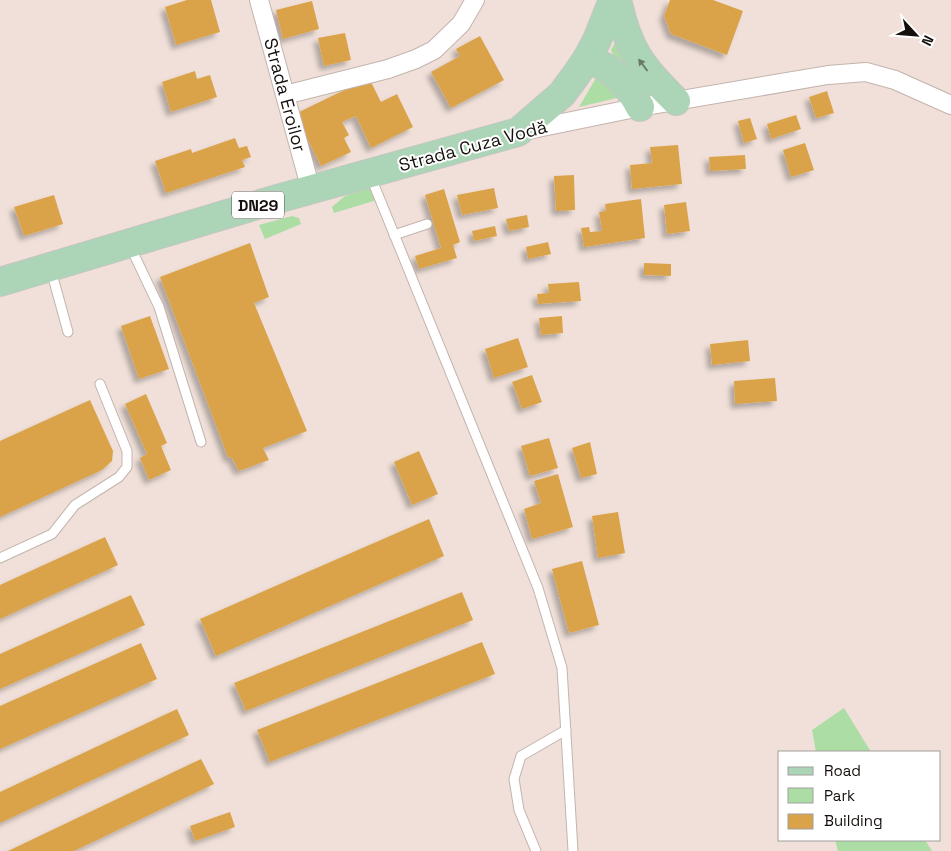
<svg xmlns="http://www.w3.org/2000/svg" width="951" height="851" viewBox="0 0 951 851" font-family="'Space Grotesk',sans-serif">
  <defs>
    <filter id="shadow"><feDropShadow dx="-4.5" dy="4.5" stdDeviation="2.5" flood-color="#0004"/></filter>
  </defs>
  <rect width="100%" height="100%" fill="#f0e0d9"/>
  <g fill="#abdda4">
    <polygon points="618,37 648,90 644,90 618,65 611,50"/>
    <polygon points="600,71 621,97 579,107"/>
    <polygon points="374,185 380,199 334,213 332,207 345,196"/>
    <polygon points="292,216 299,218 301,224 265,239 259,225"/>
    <polygon points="844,708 871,752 816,752 812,730"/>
    <polygon points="835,840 925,840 932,851 838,851"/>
  </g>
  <g fill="#dba349" filter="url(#shadow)">
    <polygon points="187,0 211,0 220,32 176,45 165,7"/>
    <polygon points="670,0 713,0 743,11 727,55 671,34 664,16"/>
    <polygon points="312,1 319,29 283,39 276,10"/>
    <polygon points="345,33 351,60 324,66 318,38"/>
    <polygon points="480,36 504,80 451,108 431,72 460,56 456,49"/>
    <polygon points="195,71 197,79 210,75 217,97 171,112 162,82"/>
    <polygon points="369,78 381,102 397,94 413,127 371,148 356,116 342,122 349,135 344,138 351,152 321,166 295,114"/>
    <polygon points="827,91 834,113 816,118 809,97"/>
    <polygon points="796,115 801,129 771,139 767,124"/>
    <polygon points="750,118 757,139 744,143 738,121"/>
    <polygon points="235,138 239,148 247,146 251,157 242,160 245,167 166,193 155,161 191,149 192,153"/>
    <polygon points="805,143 814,170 791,177 783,150"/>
    <polygon points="678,145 682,184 632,189 630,165 652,163 650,147"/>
    <polygon points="745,155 746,169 710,171 709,157"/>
    <polygon points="574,175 575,210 556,211 554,176"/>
    <polygon points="494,188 498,208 462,215 457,195"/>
    <polygon points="444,189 460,242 453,245 457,258 419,269 415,256 441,248 425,195"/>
    <polygon points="54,195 63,224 24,236 14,207"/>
    <polygon points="641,199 645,238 584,247 581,228 589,227 590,232 602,231 599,212 606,211 605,204"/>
    <polygon points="686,202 690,231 667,234 664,205"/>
    <polygon points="527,215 529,227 509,231 506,219"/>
    <polygon points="495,226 497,236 474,241 472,231"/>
    <polygon points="548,242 551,254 528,259 526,247"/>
    <polygon points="250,243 269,297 254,303 307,431 263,448 269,460 239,471 232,458 228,457 160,277"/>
    <polygon points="644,263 671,264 671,276 644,275"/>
    <polygon points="579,282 581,301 538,304 537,294 549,293 548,284"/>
    <polygon points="150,316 169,369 139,379 121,326"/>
    <polygon points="562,316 563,333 541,335 539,318"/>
    <polygon points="518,338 528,367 494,378 485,349"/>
    <polygon points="748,340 750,361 712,365 710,344"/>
    <polygon points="532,375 542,402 522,409 512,382"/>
    <polygon points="775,378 777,401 735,404 734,381"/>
    <polygon points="146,394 167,443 161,446 171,470 149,480 140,458 147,454 125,404"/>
    <polygon points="90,400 113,451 112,461 102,470 0,517 0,441"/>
    <polygon points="549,438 558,468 530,476 521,446"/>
    <polygon points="590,442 597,474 581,478 572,448"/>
    <polygon points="419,451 438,494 412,505 394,462"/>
    <polygon points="558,474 573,527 532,539 524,509 541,503 534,481"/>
    <polygon points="618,512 625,553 598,558 592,516"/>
    <polygon points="429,519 444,556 216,656 200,619"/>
    <polygon points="105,537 118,565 0,619 0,585"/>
    <polygon points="582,561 599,625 569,633 552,569"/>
    <polygon points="462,592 473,620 246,711 234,683"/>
    <polygon points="131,595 145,625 0,689 0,654"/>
    <polygon points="482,642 495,674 270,762 257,730"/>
    <polygon points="141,643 157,679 0,749 0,706"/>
    <polygon points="177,709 189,735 0,823 0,792"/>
    <polygon points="201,759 214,784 74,851 8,851"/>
    <polygon points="230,812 235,827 195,841 190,826"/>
  </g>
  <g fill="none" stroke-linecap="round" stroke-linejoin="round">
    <g stroke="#c3b4ae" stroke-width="11">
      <g id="lane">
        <polyline points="370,175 538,588 562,668 573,851"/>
        <polyline points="394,235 427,224"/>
        <polyline points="130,246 159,307 201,442"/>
        <polyline points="51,270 68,332"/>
        <polyline points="0,558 52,534 75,505 119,477 127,467 127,451 100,384"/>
        <polyline points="536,851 519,810 514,779 521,756 566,730"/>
      </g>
    </g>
    <g stroke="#c3b4ae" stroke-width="20">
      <g id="street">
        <polyline points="259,0 311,190"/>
        <polyline points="285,95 388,69 416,59 434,50 461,24 475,0"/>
        <polyline points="523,131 640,107 828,75 866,72 895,80 951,105"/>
      </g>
    </g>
    <g stroke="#c7c5c5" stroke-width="30">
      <g id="primary">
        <path d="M 617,0 C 628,49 640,66 676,101"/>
        <path d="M 587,59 C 612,67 628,84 640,107"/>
        <polyline points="0,282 277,199 518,132 562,94 576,75 587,59 597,40 613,0"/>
      </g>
    </g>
    <use href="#lane" stroke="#fff" stroke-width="9"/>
    <use href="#street" stroke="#fff" stroke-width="18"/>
    <use href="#primary" stroke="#acd4b7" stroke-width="28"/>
  </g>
  <defs><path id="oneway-solid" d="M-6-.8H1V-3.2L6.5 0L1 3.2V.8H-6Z" transform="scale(1.25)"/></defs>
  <use fill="#687b6a" href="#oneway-solid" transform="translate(643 65) rotate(-127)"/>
  <g text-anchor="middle" stroke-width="4" stroke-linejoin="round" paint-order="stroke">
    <rect fill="#fff" stroke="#5a5755" stroke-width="1" x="232" y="191.5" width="52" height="27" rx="4"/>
    <g font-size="16" font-weight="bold" fill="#140f0c">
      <text x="258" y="211">DN29</text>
    </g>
    <g font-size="18" fill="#140f0c" stroke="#fff">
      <text transform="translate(285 95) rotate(75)" y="6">Strada Eroilor</text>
      <text transform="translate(473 146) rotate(-15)" y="6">Strada Cuza Vodă</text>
    </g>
  </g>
  <rect x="778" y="751" width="162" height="90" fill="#ffffff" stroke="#a19f9e"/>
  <rect x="788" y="767" width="25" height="8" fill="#acd4b7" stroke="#a19f9e"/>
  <text x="824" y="776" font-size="15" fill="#140f0c">Road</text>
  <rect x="788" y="788" width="25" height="15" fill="#abdda4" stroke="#a19f9e"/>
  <text x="824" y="801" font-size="15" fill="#140f0c">Park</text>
  <rect x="788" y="814" width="25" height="15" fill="#dba349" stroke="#a19f9e"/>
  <text x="824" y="826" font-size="15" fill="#140f0c">Building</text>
  <g transform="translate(916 35) rotate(116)" stroke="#ffffff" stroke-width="4" paint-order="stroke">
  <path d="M0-4L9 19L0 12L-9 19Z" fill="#140f0c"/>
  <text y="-8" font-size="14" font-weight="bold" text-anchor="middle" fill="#140f0c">N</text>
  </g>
</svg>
